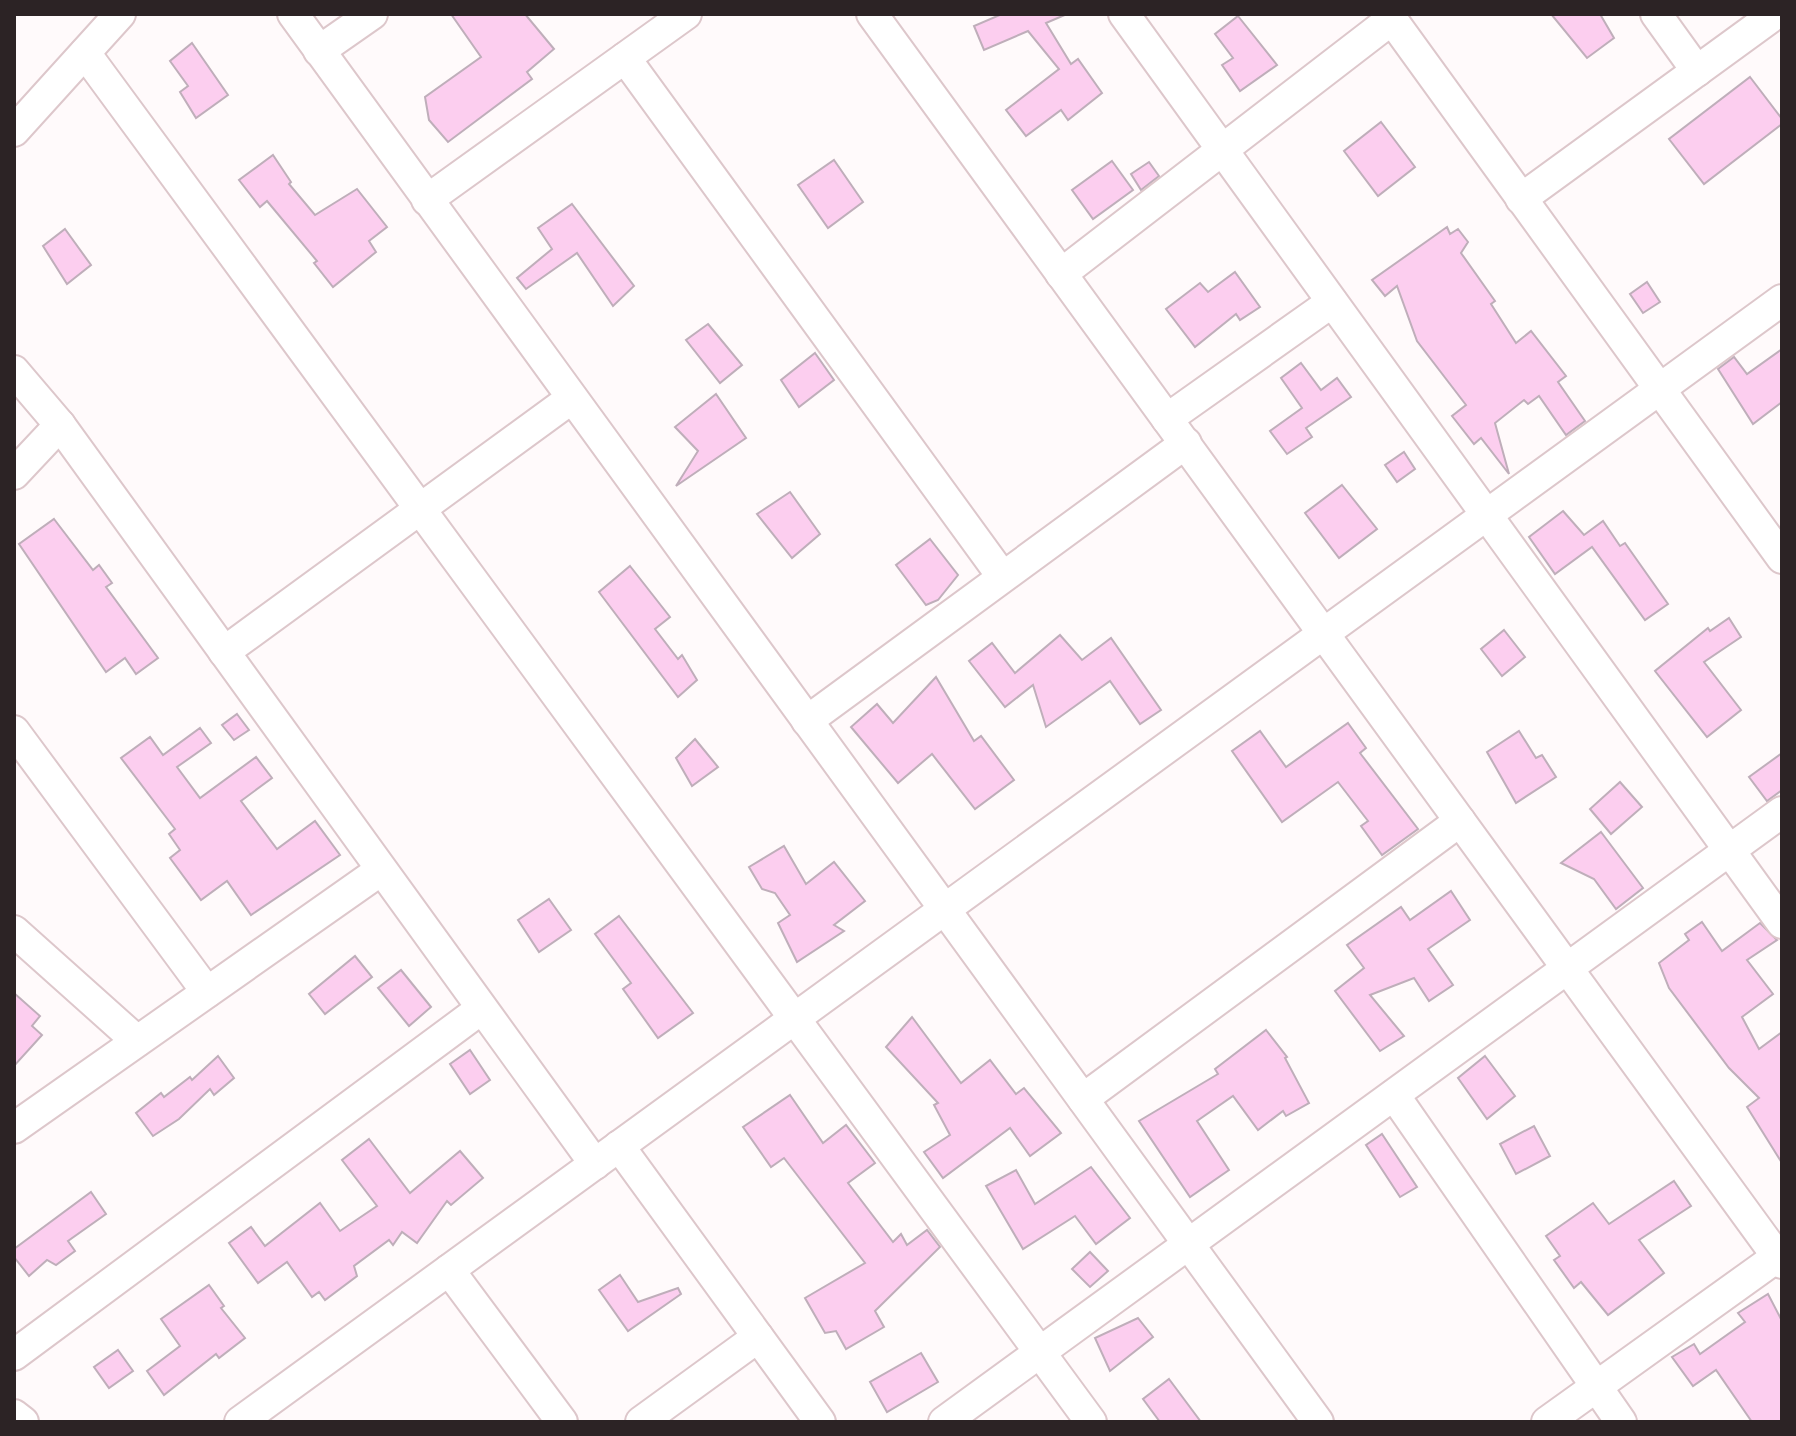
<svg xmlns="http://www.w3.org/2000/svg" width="1796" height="1436" viewBox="0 0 1796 1436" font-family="'Asap Condensed',sans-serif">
  <rect width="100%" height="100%" fill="#fffafb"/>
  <g fill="#fcceef" stroke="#bfaeba" stroke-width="2">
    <polygon points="451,14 525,14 554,49 527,72 532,79 448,142 429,120 425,97 481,57"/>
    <polygon points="1002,14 1067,14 1046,23 1071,64 1078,59 1102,93 1068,120 1061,110 1026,136 1006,110 1059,69 1028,31 984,50 974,26"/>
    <polygon points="1551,14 1600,14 1614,38 1587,58"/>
    <polygon points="1238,16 1277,65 1240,91 1222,65 1233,58 1215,34"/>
    <polygon points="192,43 228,95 196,118 180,92 188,86 170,61"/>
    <polygon points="1750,77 1782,119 1782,124 1704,184 1669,139"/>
    <polygon points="1381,122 1415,167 1378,196 1344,151"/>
    <polygon points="273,155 291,182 289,184 315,215 357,189 387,227 369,241 376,252 333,287 314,263 317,261 267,201 260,207 239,180"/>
    <polygon points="834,160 863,202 828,228 798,185"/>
    <polygon points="1112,161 1133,190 1093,219 1072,190"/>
    <polygon points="1149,162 1159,176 1141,190 1131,174"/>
    <polygon points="572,204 634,286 613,306 577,253 526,289 517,278 552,249 538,228"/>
    <polygon points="1447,227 1450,234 1458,229 1468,242 1461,253 1495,301 1491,304 1516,343 1531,331 1566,376 1558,382 1585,421 1566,435 1539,396 1528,404 1524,400 1495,423 1509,474 1481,438 1474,444 1452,416 1466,405 1417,341 1397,286 1385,296 1372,280"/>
    <polygon points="65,229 91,265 67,284 43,246"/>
    <polygon points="1235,272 1260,307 1240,320 1236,314 1195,347 1166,309 1200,283 1208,292"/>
    <polygon points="1647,282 1660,302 1643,313 1630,294"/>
    <polygon points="708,324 742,365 720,383 686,340"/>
    <polygon points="1782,349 1782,402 1753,424 1718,369 1734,357 1747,374"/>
    <polygon points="815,353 834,380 799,407 781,380"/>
    <polygon points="1301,363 1321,390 1337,378 1351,397 1306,428 1312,437 1287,454 1270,431 1302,408 1281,378"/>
    <polygon points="716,394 746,438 676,486 698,451 675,427"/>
    <polygon points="1404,452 1415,469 1397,482 1385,465"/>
    <polygon points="1342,485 1377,529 1339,558 1305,513"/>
    <polygon points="790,492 820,534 792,558 757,514"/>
    <polygon points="1563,511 1584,535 1603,521 1620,546 1625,543 1668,604 1645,620 1592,547 1555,574 1529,537"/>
    <polygon points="54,519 93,570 99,565 112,583 106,587 158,658 136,674 125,658 106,672 19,544"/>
    <polygon points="930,539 958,575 938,600 926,605 896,565"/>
    <polygon points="630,566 670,617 655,629 678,659 682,655 697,680 678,697 599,592"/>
    <polygon points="1729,618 1741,637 1704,662 1741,710 1707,737 1655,671 1708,628 1710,631"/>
    <polygon points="1504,630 1525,657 1502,676 1481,649"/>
    <polygon points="1060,635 1082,660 1111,638 1161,710 1140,724 1110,681 1046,727 1033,685 1005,707 969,661 992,643 1015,673"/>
    <polygon points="936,677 974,741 981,736 1014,780 975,809 932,754 898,783 851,727 877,704 893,723"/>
    <polygon points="237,714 249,730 234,740 222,725"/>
    <polygon points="1348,723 1366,748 1360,753 1418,829 1382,855 1361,826 1368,821 1338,782 1282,822 1232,751 1260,731 1286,767"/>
    <polygon points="200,728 211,743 177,767 200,798 256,757 272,778 241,801 277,849 315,821 340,855 251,915 227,881 201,900 170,858 180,850 169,834 175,829 121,758 150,737 163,755"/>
    <polygon points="1519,731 1536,758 1542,755 1556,777 1516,803 1487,752"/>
    <polygon points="695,739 718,767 692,786 676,758"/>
    <polygon points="1782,753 1782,790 1767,801 1749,777"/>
    <polygon points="1620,782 1642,807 1611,834 1590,809"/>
    <polygon points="1601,832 1643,888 1616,909 1594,879 1561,863"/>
    <polygon points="784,846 806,884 834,862 865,901 834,925 844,931 797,962 778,923 790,915 775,893 762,889 749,867"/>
    <polygon points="1451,891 1470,920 1428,949 1453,985 1429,1001 1414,978 1370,995 1404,1036 1380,1051 1335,991 1364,968 1347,945 1401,907 1410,920"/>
    <polygon points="549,899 571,930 539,952 518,920"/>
    <polygon points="619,916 693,1013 658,1038 623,989 631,983 595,934"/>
    <polygon points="1702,922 1722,951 1760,923 1777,940 1747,960 1773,994 1742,1017 1759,1049 1782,1032 1782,1163 1747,1107 1759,1098 1729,1068 1669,988 1659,963 1689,940 1685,934"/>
    <polygon points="355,956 372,977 325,1014 309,994"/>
    <polygon points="401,970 431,1007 409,1026 378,988"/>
    <polygon points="14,993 40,1016 32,1026 42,1035 14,1066"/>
    <polygon points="912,1017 961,1083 990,1060 1016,1094 1024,1088 1061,1133 1030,1156 1010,1128 943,1178 924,1152 950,1135 934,1105 938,1103 886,1047"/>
    <polygon points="1266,1030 1287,1057 1285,1058 1309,1103 1286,1116 1283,1111 1258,1130 1233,1096 1197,1121 1229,1170 1190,1197 1139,1121 1218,1074 1215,1069"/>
    <polygon points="470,1050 490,1080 470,1094 450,1064"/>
    <polygon points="218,1056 234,1078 214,1095 210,1089 179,1119 153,1136 136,1113 161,1093 164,1097 190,1077 192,1080"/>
    <polygon points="1485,1056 1515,1096 1487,1119 1458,1078"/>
    <polygon points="790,1095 823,1143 846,1125 875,1163 848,1183 893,1242 901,1234 907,1245 927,1230 940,1247 875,1311 884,1327 846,1349 836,1331 825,1333 805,1298 865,1263 784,1158 771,1167 743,1127"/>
    <polygon points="1534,1126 1550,1156 1516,1174 1500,1144"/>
    <polygon points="1382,1134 1417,1187 1400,1197 1366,1145"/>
    <polygon points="369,1139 410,1193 460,1151 483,1178 451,1205 447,1201 417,1243 402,1232 393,1245 389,1240 354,1266 357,1276 325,1300 319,1292 312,1297 287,1262 258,1283 229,1243 251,1227 265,1246 320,1203 340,1231 377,1206 342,1160"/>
    <polygon points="1091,1167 1130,1218 1096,1244 1075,1216 1023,1249 986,1186 1016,1170 1035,1204"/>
    <polygon points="1674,1181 1691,1206 1639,1240 1664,1273 1608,1315 1581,1282 1574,1288 1554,1260 1560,1256 1546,1236 1593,1203 1609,1224"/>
    <polygon points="91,1192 106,1214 68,1241 75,1251 56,1265 47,1260 29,1276 14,1257 14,1249"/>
    <polygon points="1090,1252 1108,1271 1090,1287 1072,1269"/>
    <polygon points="620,1275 638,1302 678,1288 681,1294 628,1331 599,1290"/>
    <polygon points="209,1285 224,1306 221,1308 245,1338 219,1358 216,1354 164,1395 147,1371 180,1346 161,1319"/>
    <polygon points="1768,1294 1782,1321 1782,1422 1752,1422 1716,1370 1693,1386 1672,1357 1694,1344 1700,1354 1745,1322 1738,1313"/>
    <polygon points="1138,1318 1153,1337 1110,1371 1095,1338"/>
    <polygon points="118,1350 133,1371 109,1388 94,1367"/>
    <polygon points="921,1353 938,1382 887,1412 870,1382"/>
    <polygon points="1169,1379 1201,1422 1160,1422 1143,1399"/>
  </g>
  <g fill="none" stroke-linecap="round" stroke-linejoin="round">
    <g stroke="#ddc7cb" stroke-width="34">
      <g id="minor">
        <polyline points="293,14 1318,1422"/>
        <polyline points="872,14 1782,1263"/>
        <polyline points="1124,14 1782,923"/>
        <polyline points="1388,14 1782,558"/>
        <polyline points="1656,14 1697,71"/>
        <polyline points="319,51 372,14"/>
        <polyline points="85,53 1091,1422"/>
        <polyline points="625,58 1002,576"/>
        <polyline points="14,131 120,14"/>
        <polyline points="1521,199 1775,14"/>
        <polyline points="427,200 686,14"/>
        <polyline points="1061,274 1392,19"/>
        <polyline points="14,371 60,425 595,1164"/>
        <polyline points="1167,419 1332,302"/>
        <polyline points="14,474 60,425"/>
        <polyline points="224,652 572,398"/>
        <polyline points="807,721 1186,443"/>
        <polyline points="14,731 207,992"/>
        <polyline points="14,931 137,1041"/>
        <polyline points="1394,1095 1621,1422"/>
        <polyline points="1083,1099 1460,821"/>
        <polyline points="14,1128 381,870"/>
        <polyline points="619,1146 820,1422"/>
        <polyline points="449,1270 562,1422"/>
        <polyline points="14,1355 481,1009"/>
        <polyline points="14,1415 23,1422"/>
        <polyline points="240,1422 1782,300"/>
        <polyline points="641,1422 758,1337"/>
        <polyline points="944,1422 1782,812"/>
        <polyline points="1547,1422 1777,1257"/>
      </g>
    </g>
    <use href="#minor" stroke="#fff" stroke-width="30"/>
  </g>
  <rect width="1796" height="1436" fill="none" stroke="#2c2325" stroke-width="32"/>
</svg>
